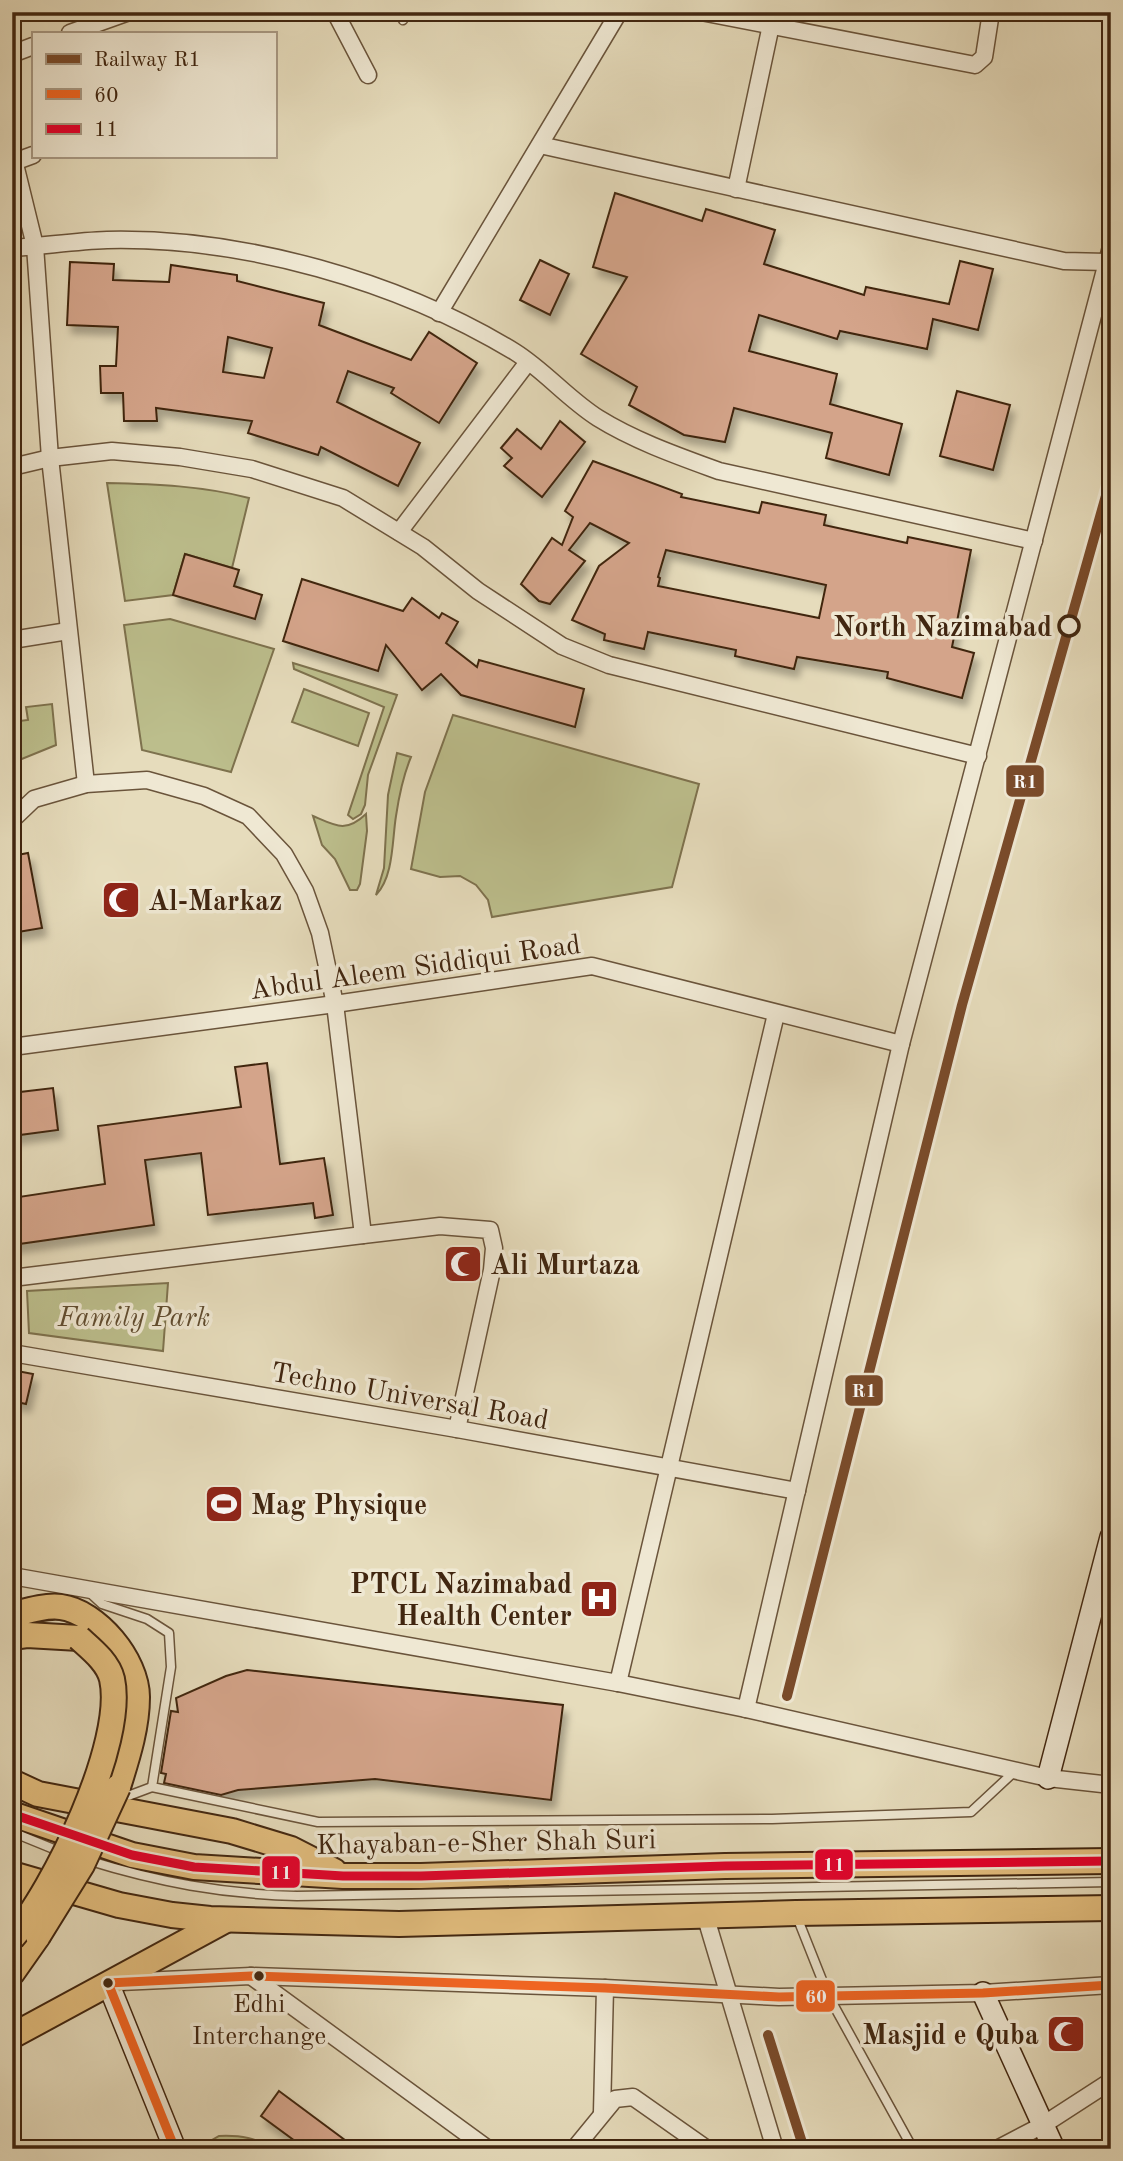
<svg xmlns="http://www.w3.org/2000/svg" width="1123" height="2161" viewBox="0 0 1123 2161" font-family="'Old Standard TT',serif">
  <defs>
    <filter id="shadow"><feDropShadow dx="4.5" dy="8" stdDeviation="3.5" flood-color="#0004"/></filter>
  </defs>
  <rect width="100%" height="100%" fill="#e6dcbc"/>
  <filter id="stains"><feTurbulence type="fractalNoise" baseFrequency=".00286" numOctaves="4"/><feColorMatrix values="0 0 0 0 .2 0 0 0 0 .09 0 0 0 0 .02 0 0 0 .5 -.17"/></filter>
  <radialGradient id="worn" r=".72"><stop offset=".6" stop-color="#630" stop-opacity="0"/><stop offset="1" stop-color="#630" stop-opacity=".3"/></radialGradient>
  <g fill="#bcbe8c" stroke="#7e724e" stroke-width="2">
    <path d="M 107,483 C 156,484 203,486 249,498 L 232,568 L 185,554 L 173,595 L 125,601 Z"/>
    <polygon points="170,619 274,649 231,772 142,750 124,625"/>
    <polygon points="293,663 397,695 368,775 365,805 361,814 353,819 348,815 384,707 294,669"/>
    <polygon points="304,689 369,713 358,746 292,722"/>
    <polygon points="52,704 56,745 12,763 12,722 28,720 26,707"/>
    <polygon points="453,715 699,784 672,887 492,917 488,900 476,885 460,876 440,877 411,869 425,792"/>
    <path d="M 397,753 L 411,757 C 403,776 399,796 396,816 C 392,840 394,876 376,895 L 384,868 L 388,795 Z"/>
    <path d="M 366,814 L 367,831 L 360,884 L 357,890 L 350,890 L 335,859 L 322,845 L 313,816 C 336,826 346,833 366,814 Z"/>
    <polygon points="168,1283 163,1351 29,1333 27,1291"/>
    <path d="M 219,2136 C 241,2135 256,2138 274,2149 L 201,2149 L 200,2147 Z"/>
  </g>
  <g fill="#d4a48a" stroke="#412610" stroke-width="2" fill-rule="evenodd" filter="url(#shadow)">
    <polygon points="615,193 702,221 706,209 775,230 764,264 864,295 866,287 949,304 960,261 993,269 978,330 933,319 927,349 840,331 837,339 759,315 749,351 837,374 830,404 902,424 889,475 826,458 832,433 734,408 725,442 684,435 629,405 637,387 581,354 627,277 593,267"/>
    <polygon points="540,260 569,274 550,315 520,300"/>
    <path d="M 70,262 L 114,264 L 113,280 L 169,282 L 171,265 L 237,275 L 237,281 L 324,303 L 319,325 L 411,360 L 429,332 L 477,363 L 439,423 L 391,393 L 394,388 L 348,371 L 337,402 L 420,443 L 398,486 L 321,447 L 318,455 L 248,433 L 252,421 L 156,408 L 157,421 L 124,421 L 123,393 L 101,393 L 100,366 L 116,366 L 118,327 L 67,325 ZM 228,337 L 272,348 L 264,378 L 223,372 Z"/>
    <polygon points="957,391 1010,405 993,470 940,456"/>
    <polygon points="560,421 585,442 542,497 504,466 512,458 501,448 517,429 541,449"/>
    <path d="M 593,461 L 682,494 L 681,497 L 759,513 L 762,502 L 826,515 L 824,525 L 907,543 L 908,537 L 971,550 L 952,647 L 974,653 L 962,698 L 887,678 L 888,672 L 797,657 L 794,669 L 735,656 L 736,650 L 648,632 L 644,649 L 604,640 L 605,634 L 572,620 L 599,566 L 629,543 L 590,523 L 569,550 L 585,561 L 550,604 L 539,601 L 521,584 L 552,538 L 562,545 L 573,517 L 565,511 ZM 666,550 L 826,585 L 819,618 L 658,586 L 660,578 L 658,577 Z"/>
    <polygon points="185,554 239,570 234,586 262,595 255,619 173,595"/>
    <polygon points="302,579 403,611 412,598 439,618 442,613 458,622 446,643 477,667 479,660 584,689 575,727 461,695 441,674 422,690 386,645 378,671 283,641"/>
    <polygon points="28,853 42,928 12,933 12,856"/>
    <polygon points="267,1063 280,1164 324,1158 333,1215 315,1218 313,1203 208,1215 201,1153 145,1160 154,1225 12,1245 12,1198 105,1184 98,1126 241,1107 235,1067"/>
    <polygon points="53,1088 58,1130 12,1136 12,1093"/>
    <polygon points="12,1370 33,1374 26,1404 12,1401"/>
    <polygon points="247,1670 563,1705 551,1800 375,1779 238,1790 221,1795 164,1783 166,1774 161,1773 171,1711 178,1712 176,1698 226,1676"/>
    <polygon points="279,2091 357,2149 306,2149 261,2116"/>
  </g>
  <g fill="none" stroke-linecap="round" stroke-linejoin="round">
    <g stroke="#6a543b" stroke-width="11">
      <g id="lane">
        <polyline points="400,12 403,20"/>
        <polyline points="89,1592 102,1604 147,1619 169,1633 171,1667 152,1787 318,1822 772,1819 971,1812 1015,1771"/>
        <polyline points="120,1799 152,1787"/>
        <polyline points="12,1832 61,1852"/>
        <path d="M 87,1860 C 158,1882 222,1894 297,1896 L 1111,1882"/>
        <polyline points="797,1917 828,1995 913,2149"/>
      </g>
    </g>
    <g stroke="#6a543b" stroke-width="19">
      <g id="street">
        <polyline points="335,12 368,75"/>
        <polyline points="701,12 975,65 984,57 991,12"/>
        <polyline points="70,33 129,12"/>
        <polyline points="12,54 33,46"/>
        <polyline points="540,145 1064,261 1107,262"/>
        <polyline points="12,152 35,246 50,458 86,784"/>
        <polyline points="14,162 33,155"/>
        <polyline points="736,189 771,25"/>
        <path d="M 12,248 C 44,246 76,241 107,240 C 244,237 398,281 515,352 C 545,371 568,399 598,418 C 635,441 678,456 719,471 L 1034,541"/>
        <polyline points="439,313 619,12"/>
        <polyline points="12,467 50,458 112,451 180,457 252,469 343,498 423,547 478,591 562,646 609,665 978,756"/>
        <polyline points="399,532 528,362"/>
        <polyline points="12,640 68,631"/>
        <polyline points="12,820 34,799 86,784 147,780 204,796 248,816 284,854 305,891 320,933 335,1004 363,1235 440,1226 490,1230 494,1248 492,1270 457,1429"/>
        <polyline points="12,1047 335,1004 592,966 901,1044"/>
        <polyline points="12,1278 363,1235"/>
        <polyline points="12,1353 457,1429 797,1491"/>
        <polyline points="12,1576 618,1683 746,1709 1048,1778 1111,1785"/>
        <polyline points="618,1683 776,1014"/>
        <polyline points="746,1709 901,1044 1111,247"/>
        <polyline points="705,1915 775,2149"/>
        <polyline points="251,1976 488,2149"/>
        <polyline points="120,1982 251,1976 605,1988 779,1997 983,1993 1111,1985"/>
        <polyline points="602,2113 605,1988"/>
        <polyline points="574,2149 615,2099 633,2097 707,2149"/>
        <polyline points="997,2149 1043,2125 1111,2081"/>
      </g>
    </g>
    <g stroke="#412610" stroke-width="24">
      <g id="secondary">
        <polyline points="1048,1778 1111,1537"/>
        <polyline points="108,1983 175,2149"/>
        <polyline points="983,1993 1054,2149"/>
      </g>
    </g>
    <g stroke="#412610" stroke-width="28">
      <g id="primary">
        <path d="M 12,1615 C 27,1611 45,1605 61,1607 C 97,1612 137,1660 137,1697 C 137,1728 127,1758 118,1787"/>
        <polyline points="12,1637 27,1635 79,1638"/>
        <polyline points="12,1782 38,1794 232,1831 291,1849 334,1871"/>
        <polyline points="12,1814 132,1855 194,1867 343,1876 421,1876 725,1866 1111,1861"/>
        <polyline points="12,1874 119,1905 172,1915 210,1919 399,1924 796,1913 1111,1908"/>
        <polyline points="12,1898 45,1904 57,1902"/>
        <polyline points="12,1973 38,1936"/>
        <polyline points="12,2036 226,1920"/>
      </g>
    </g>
    <use href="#lane" stroke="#efe8d3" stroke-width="8"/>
    <use href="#street" stroke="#efe8d3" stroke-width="16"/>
    <use href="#secondary" stroke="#efe8d3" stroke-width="21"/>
    <use href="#primary" stroke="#e3be7e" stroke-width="24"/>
    <g stroke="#412610" stroke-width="28" stroke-linecap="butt">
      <g id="primary-bridge">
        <polyline points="38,1936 82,1865 118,1787"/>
        <path d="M 12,1938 C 54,1890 126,1742 112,1679 C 108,1662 91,1649 79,1638"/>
      </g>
    </g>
    <use href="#primary-bridge" stroke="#e3be7e" stroke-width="24"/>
    <g stroke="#efe8d3" stroke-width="14">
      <polyline id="bus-1" points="175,2149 108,1983 251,1976 605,1988 779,1997 983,1993 1111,1985"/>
    </g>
    <g stroke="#efe8d3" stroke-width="14">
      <polyline id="bus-2" points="12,1814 132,1855 194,1867 343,1876 421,1876 725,1866 1111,1861"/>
    </g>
    <use href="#bus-1" stroke="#f26522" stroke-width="9"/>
    <use href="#bus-2" stroke="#e4002b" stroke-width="9"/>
    <g stroke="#efe8d3" stroke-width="16">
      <g id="rail-1">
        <polyline points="787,1696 962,1005 1111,478"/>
        <polyline points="768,2035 804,2149"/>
      </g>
    </g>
    <use href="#rail-1" stroke="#7a4b2a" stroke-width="10"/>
  </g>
  <defs>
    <g id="mosque-square" transform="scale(2.0125)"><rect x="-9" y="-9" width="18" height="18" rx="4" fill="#8f2418" stroke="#efe8d3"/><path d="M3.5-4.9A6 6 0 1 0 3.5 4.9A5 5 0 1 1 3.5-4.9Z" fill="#fff"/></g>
    <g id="stadium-square" transform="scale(2.0125)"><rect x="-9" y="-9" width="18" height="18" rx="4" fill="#8f2418" stroke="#efe8d3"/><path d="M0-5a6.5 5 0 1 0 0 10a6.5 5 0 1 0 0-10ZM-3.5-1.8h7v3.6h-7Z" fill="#fff"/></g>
    <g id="hospital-square" transform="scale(2.0125)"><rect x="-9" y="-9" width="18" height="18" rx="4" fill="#8f2418" stroke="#efe8d3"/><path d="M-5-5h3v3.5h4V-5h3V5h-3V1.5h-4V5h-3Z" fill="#fff"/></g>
  </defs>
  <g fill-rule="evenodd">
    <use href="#mosque-square" x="121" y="900"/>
    <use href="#mosque-square" x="463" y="1264"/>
    <use href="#stadium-square" x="224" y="1504"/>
    <use href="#hospital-square" x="599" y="1599"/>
    <use href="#mosque-square" x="1066" y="2034"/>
  </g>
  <circle fill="#efe8d3" stroke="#412610" stroke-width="3.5" cx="1069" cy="626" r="10"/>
  <g fill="#412610" stroke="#efe8d3" stroke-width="2.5">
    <circle cx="259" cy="1976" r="6"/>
    <circle cx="108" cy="1983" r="6"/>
  </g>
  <g text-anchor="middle" stroke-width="7" stroke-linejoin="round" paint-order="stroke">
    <g font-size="26" fill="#412610" stroke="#efe8d3">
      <text x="259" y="2012">Edhi<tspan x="259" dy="32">Interchange</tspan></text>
    </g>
    <g font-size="28" font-weight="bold" fill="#412610" stroke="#efe8d3" text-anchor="end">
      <text x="1052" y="636">North Nazimabad</text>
    </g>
    <g font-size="28" font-weight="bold" fill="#412610" stroke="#efe8d3" text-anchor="start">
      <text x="148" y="910">Al-Markaz</text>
      <text x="490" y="1274">Ali Murtaza</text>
      <text x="251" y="1514">Mag Physique</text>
      <text x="572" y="1593" text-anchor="end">PTCL Nazimabad<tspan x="572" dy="32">Health Center</tspan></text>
      <text x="1039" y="2044" text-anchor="end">Masjid e Quba</text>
    </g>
    <g font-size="28" fill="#412610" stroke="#efe8d3">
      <text transform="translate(415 966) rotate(-8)" y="10">Abdul Aleem Siddiqui Road</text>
      <text transform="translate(410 1395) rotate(10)" y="10">Techno Universal Road</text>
      <text transform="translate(486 1841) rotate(-1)" y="10">Khayaban-e-Sher Shah Suri</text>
    </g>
    <g font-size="28" font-style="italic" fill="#604c2f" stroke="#efe8d3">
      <text x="134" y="1326">Family Park</text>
    </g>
  </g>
  <g stroke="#efe8d3" stroke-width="2.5">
    <rect x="1005" y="764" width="40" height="34" rx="7" fill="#7a4b2a"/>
    <rect x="844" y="1374" width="40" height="33" rx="7" fill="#7a4b2a"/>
    <rect x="814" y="1848" width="40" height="33" rx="7" fill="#e4002b"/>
    <rect x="261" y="1855" width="40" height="34" rx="7" fill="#e4002b"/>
    <rect x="795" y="1979" width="41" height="34" rx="7" fill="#f26522"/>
  </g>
  <g font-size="19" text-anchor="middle" font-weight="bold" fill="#fff">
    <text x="1025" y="788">R1</text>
    <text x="864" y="1397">R1</text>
    <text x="834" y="1871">11</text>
    <text x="281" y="1879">11</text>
    <text x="816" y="2003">60</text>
  </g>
  <rect width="1123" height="2161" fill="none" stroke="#e6dcbc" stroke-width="42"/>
  <rect x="14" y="14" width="1095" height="2133" fill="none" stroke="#412610" stroke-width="3.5"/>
  <rect x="21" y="21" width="1081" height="2119" fill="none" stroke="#412610" stroke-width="2"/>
  <rect x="32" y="32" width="245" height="126" fill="#efe8d3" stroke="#a99a85" stroke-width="2"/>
  <rect x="46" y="54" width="35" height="10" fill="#7a4b2a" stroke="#a99a85" stroke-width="2"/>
  <text x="94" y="66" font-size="21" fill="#412610">Railway R1</text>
  <rect x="46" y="89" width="35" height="10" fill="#f26522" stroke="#a99a85" stroke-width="2"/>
  <text x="94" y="102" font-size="21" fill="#412610">60</text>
  <rect x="46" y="124" width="35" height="10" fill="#e4002b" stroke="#a99a85" stroke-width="2"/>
  <text x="94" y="136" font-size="21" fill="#412610">11</text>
  <rect width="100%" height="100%" filter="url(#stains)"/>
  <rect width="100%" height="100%" fill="url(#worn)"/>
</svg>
